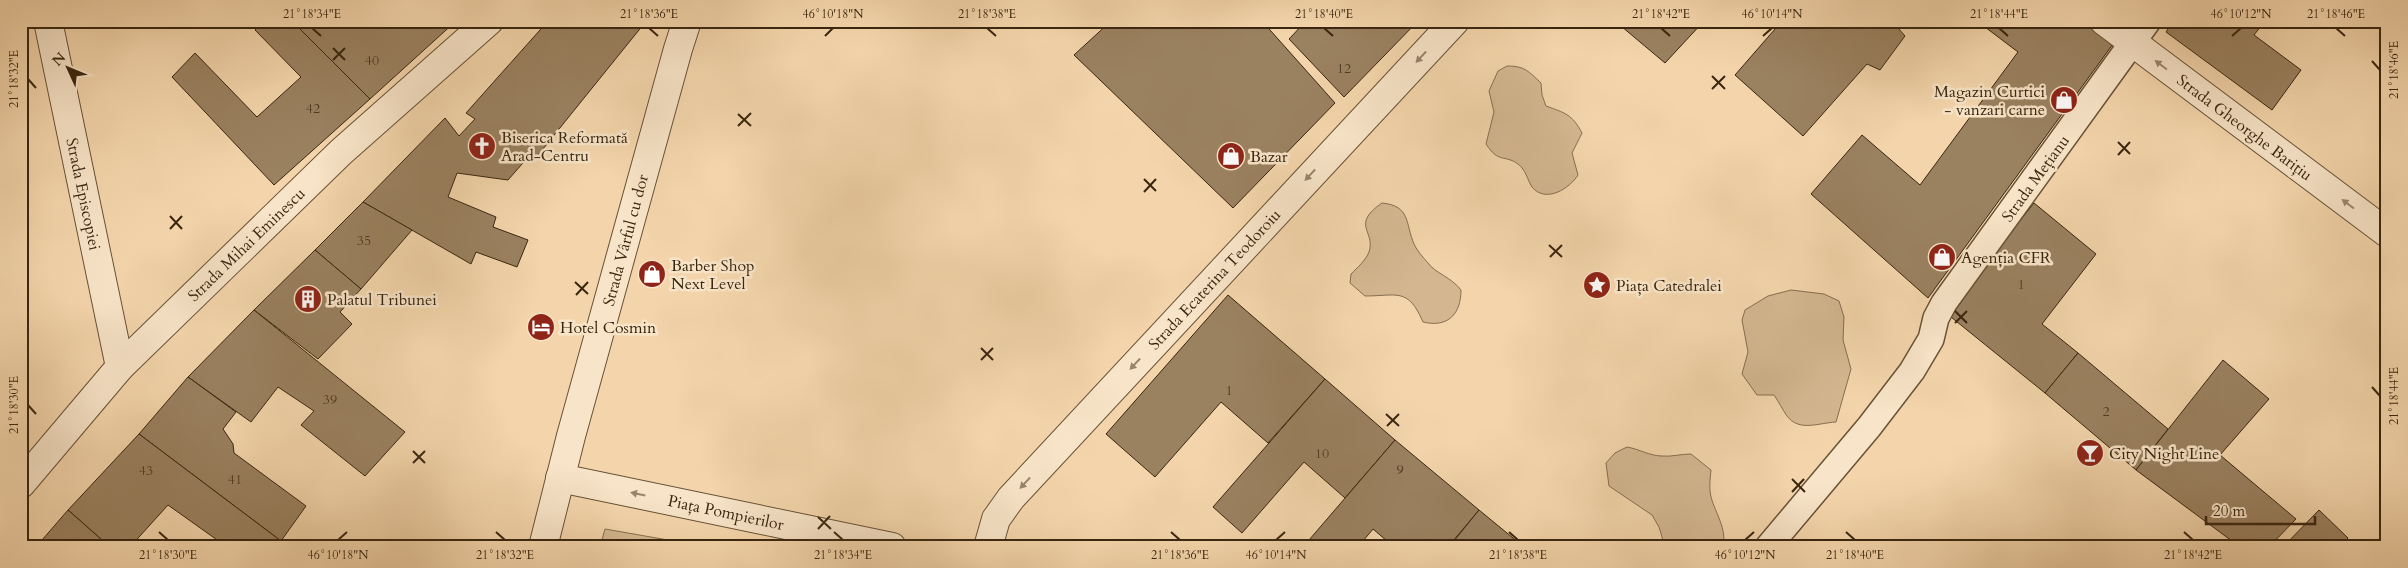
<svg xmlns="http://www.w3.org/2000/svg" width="2408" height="568" viewBox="0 0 2408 568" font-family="Cardo,serif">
  <rect width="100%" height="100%" fill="#f4d5ab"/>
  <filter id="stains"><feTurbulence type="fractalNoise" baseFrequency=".004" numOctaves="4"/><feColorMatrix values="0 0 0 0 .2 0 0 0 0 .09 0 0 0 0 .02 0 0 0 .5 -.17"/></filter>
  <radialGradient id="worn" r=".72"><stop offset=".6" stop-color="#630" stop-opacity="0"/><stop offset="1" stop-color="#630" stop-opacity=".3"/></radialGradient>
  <g fill="#d4b790" stroke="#866e50">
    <path d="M 1507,66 C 1525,66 1528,71 1541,83 L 1542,95 L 1546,106 C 1565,113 1572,114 1582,133 L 1572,153 L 1578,175 C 1570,188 1546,204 1532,187 C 1527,179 1526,170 1518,164 C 1504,154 1499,164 1486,144 L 1494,112 L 1489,91 L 1498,71 Z"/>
    <path d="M 1382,203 C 1411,206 1405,223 1414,244 C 1417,251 1423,257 1428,263 C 1435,273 1451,277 1461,290 C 1461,314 1448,328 1423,322 C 1408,287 1397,296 1365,296 L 1350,283 L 1351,274 C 1357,268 1366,260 1369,252 C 1376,231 1350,225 1382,203 Z"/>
    <path d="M 1791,290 L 1824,294 L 1839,301 L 1844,317 L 1843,340 L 1851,369 L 1836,422 C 1818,423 1799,432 1787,416 C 1782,409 1779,402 1774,395 L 1757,395 L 1742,374 L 1748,352 L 1742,320 L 1745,310 L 1768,296 Z"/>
    <path d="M 1627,447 C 1639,449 1650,456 1662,456 C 1671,457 1681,454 1691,454 L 1711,470 C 1710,479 1709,489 1711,497 C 1716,515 1727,528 1723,547 L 1665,547 L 1659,527 L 1652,515 L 1609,486 L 1606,463 L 1615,453 Z"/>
    <polygon points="605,529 708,547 600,547"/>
  </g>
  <g fill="#9a8160" stroke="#39260f">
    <polygon points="263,21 292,21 370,99 274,185 172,77 195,53 257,117 301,77 255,30"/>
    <polygon points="292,21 456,21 370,99"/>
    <polygon points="548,21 639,21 643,25 534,160 529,156 508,180 457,173 448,197 496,217 493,227 528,240 517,267 476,252 471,264 363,202 445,118 459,136 475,119 466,113"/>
    <polygon points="1111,21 1262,21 1335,103 1233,208 1074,55"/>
    <polygon points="1306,21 1418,21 1344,97 1289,39"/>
    <polygon points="1615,21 1704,21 1665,63"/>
    <polygon points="1782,21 1892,21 1905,36 1880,70 1867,64 1803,136 1735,75"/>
    <polygon points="1977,21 2084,21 2113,44 1928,298 1811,194 1862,135 1920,185 2018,52"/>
    <polygon points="2173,21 2265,21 2254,35 2301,70 2272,110 2166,32"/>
    <polygon points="363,202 412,230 361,289 315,250"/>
    <polygon points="2034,203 2096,254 2042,324 2078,353 2045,393 1946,313"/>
    <polygon points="315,250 361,289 340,312 352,324 318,359 254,310"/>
    <polygon points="1228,295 1325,379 1268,443 1221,402 1155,477 1106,434"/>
    <polygon points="254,310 405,432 365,476 301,425 314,411 278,387 251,422 188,377"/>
    <polygon points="2078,353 2168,429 2136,470 2045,393"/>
    <polygon points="2223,360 2269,399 2220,455 2296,519 2269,547 2240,547 2136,470"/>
    <polygon points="188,377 236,412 223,429 233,444 234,453 306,506 281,541 139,434"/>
    <polygon points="1325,379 1395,440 1345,498 1304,462 1242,533 1213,507"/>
    <polygon points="139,434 281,541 285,547 227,547 168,505 130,547 110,547 68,510"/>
    <polygon points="1395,440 1479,510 1448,547 1394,547 1373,529 1358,547 1303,547"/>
    <polygon points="68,510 110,547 36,547"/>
    <polygon points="1479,510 1524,547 1449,547"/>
    <polygon points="2319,510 2348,538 2340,547 2283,547"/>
  </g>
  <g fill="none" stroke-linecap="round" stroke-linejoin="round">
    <g stroke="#685236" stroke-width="28">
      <polyline id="pedestrian" points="1768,547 1869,427 1912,371 1931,339 1936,318 1944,303 2148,21"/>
    </g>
    <g stroke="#685236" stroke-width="30">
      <g id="minor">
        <polyline points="2104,21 2387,233"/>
        <polyline points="560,478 892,547"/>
        <polyline points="988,547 996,519 1011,498 1455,21"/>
      </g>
    </g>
    <g stroke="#685236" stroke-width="30">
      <g id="tertiary">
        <polyline points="48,21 120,367"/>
        <polyline points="21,484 120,367 341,152 489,21"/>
        <polyline points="543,547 571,436 678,49 687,21"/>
      </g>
    </g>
    <use href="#pedestrian" stroke="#f8e4c8" stroke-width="25"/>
    <use href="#minor" stroke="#f8e4c8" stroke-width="28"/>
    <use href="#tertiary" stroke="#f8e4c8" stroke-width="28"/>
  </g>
  <defs><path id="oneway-solid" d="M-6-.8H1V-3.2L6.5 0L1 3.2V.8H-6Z" transform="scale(1.25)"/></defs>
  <g fill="#98856c">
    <use href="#oneway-solid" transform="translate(1421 57) rotate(133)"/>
    <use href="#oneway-solid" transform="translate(2161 65) rotate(-143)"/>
    <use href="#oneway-solid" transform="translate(1310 175) rotate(133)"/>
    <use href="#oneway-solid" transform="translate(2348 204) rotate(-143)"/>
    <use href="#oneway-solid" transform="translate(1135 364) rotate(133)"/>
    <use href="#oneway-solid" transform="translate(1025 483) rotate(133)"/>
    <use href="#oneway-solid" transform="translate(638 494) rotate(-168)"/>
  </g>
  <path fill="none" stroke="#39260f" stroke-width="2" d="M 312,28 L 321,36M 649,28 L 658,36M 987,28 L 996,36M 1324,28 L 1333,36M 1661,28 L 1670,36M 1999,28 L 2008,36M 2336,28 L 2345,36M 825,36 L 833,28M 1763,36 L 1772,28M 2232,36 L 2241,28M 333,48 L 345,60M 333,60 L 345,48M 2372,61 L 2380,70M 1712,76 L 1725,89M 28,79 L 36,88M 1712,89 L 1725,76M 738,114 L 751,126M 738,126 L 751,113M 2118,142 L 2130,154M 2118,155 L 2130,142M 1144,179 L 1156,191M 1144,192 L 1156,179M 170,216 L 182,229M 170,229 L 182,216M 1549,245 L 1562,257M 1550,257 L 1562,245M 575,282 L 588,294M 576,295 L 588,282M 1955,311 L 1967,323M 1955,323 L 1967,311M 981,348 L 993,360M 981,360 L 993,348M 2372,387 L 2380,396M 28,405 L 36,414M 1386,414 L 1399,426M 1387,426 L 1399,414M 413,451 L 425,463M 413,463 L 425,451M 1792,479 L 1805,492M 1792,492 L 1804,479M 818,517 L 831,529M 818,529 L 830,516M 159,532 L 168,540M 496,532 L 505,540M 834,532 L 843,540M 1171,532 L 1180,540M 1509,532 L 1518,540M 1846,532 L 1855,540M 2184,532 L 2193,540M 338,540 L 347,532M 1276,540 L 1285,532M 1745,540 L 1754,532"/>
  <defs>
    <g id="shop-disc" transform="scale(1.4375)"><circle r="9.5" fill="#8f2418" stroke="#f8e4c8"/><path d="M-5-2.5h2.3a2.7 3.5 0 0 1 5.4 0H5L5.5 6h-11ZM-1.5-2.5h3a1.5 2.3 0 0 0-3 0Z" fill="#fff"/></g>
    <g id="church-disc" transform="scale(1.4375)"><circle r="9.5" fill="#8f2418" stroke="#f8e4c8"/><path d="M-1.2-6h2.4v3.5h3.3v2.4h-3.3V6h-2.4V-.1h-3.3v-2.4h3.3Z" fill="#fff"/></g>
    <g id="sight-disc" transform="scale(1.4375)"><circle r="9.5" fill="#8f2418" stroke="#f8e4c8"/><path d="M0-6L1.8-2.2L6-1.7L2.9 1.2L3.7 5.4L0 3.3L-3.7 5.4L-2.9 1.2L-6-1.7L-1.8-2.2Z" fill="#fff"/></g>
    <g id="building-disc" transform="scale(1.4375)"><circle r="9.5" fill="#8f2418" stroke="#f8e4c8"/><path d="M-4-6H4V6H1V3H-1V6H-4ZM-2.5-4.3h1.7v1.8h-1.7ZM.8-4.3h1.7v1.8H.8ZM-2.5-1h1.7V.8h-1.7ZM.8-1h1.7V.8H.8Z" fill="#fff"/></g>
    <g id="hotel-disc" transform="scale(1.4375)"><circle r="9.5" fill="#8f2418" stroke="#f8e4c8"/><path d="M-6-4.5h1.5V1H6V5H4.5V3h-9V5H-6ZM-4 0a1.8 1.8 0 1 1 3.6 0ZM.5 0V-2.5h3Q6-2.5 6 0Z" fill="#fff"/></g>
    <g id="bar-disc" transform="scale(1.4375)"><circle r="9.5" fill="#8f2418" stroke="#f8e4c8"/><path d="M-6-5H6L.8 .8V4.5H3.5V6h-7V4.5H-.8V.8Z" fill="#fff"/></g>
  </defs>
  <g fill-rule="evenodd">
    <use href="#shop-disc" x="2064" y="100"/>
    <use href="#church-disc" x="482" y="146"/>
    <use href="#shop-disc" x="1231" y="156"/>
    <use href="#shop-disc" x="1942" y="257"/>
    <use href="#shop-disc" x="652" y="274"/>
    <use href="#sight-disc" x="1597" y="285"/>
    <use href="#building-disc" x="308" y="299"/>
    <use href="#hotel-disc" x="541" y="327"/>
    <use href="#bar-disc" x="2090" y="453"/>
  </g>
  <g text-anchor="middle" stroke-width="5" stroke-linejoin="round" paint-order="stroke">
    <g font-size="14" fill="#513d23">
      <text x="372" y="65">40</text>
      <text x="1344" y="73">12</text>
      <text x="313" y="113">42</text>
      <text x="364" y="245">35</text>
      <text x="2021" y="289">1</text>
      <text x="1229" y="395">1</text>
      <text x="330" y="404">39</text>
      <text x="2106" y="416">2</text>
      <text x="1322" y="458">10</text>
      <text x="1400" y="474">9</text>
      <text x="146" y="475">43</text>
      <text x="235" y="484">41</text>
    </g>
    <g font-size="16" fill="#39260f" stroke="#f8e4c8" text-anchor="start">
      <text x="2045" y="97" text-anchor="end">Magazin Curtici<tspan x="2045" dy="18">- vanzari carne</tspan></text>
      <text x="501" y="143">Biserica Reformată<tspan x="501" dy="18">Arad-Centru</tspan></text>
      <text x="1250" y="162">Bazar</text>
      <text x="1961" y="263">Agenția CFR</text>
      <text x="671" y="271">Barber Shop<tspan x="671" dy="18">Next Level</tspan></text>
      <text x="1616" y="291">Piața Catedralei</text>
      <text x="327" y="305">Palatul Tribunei</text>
      <text x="560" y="333">Hotel Cosmin</text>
      <text x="2109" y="459">City Night Line</text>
    </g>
    <g font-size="16" fill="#39260f" stroke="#f8e4c8">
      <text transform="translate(2245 127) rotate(37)" y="6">Strada Gheorghe Barițiu</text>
      <text transform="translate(2035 178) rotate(-54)" y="6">Strada Mețianu</text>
      <text transform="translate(84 194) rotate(78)" y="6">Strada Episcopiei</text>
      <text transform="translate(625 240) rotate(-75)" y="6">Strada Vârful cu dor</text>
      <text transform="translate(246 244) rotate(-44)" y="6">Strada Mihai Eminescu</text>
      <text transform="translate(1214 279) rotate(-47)" y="6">Strada Ecaterina Teodoroiu</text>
      <text transform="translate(726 512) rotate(12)" y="6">Piața Pompierilor</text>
    </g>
  </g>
  <rect width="2408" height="568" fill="none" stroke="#f4d5ab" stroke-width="55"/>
  <g transform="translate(68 68) rotate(314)" stroke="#f8e4c8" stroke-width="4" paint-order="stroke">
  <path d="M0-4L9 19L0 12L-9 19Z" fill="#39260f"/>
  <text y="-8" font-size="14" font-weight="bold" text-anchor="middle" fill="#39260f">N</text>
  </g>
  <path d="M2206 516v8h109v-8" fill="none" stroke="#39260f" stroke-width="2.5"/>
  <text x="2213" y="516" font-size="15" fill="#39260f" stroke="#f8e4c8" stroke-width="4" paint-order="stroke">20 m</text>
  <rect x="28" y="28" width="2352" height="512" fill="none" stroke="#39260f" stroke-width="2"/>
  <g font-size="12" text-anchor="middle" fill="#39260f">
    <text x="312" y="18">21°18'34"E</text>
    <text x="649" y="18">21°18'36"E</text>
    <text x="833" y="18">46°10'18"N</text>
    <text x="987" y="18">21°18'38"E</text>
    <text x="1324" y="18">21°18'40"E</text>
    <text x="1661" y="18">21°18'42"E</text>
    <text x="1772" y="18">46°10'14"N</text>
    <text x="1999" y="18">21°18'44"E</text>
    <text x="2241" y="18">46°10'12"N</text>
    <text x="2336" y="18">21°18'46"E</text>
    <text transform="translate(2394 70) rotate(-90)" y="4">21°18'46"E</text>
    <text transform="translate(14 79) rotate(-90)" y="4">21°18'32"E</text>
    <text transform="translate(2394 396) rotate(-90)" y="4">21°18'44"E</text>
    <text transform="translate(14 405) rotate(-90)" y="4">21°18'30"E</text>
    <text x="168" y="559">21°18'30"E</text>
    <text x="338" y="559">46°10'18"N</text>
    <text x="505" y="559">21°18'32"E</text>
    <text x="843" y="559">21°18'34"E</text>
    <text x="1180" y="559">21°18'36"E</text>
    <text x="1276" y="559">46°10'14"N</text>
    <text x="1518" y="559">21°18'38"E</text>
    <text x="1745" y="559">46°10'12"N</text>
    <text x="1855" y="559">21°18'40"E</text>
    <text x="2193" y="559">21°18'42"E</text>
  </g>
  <rect width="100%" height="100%" filter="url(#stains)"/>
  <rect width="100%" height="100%" fill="url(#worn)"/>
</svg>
